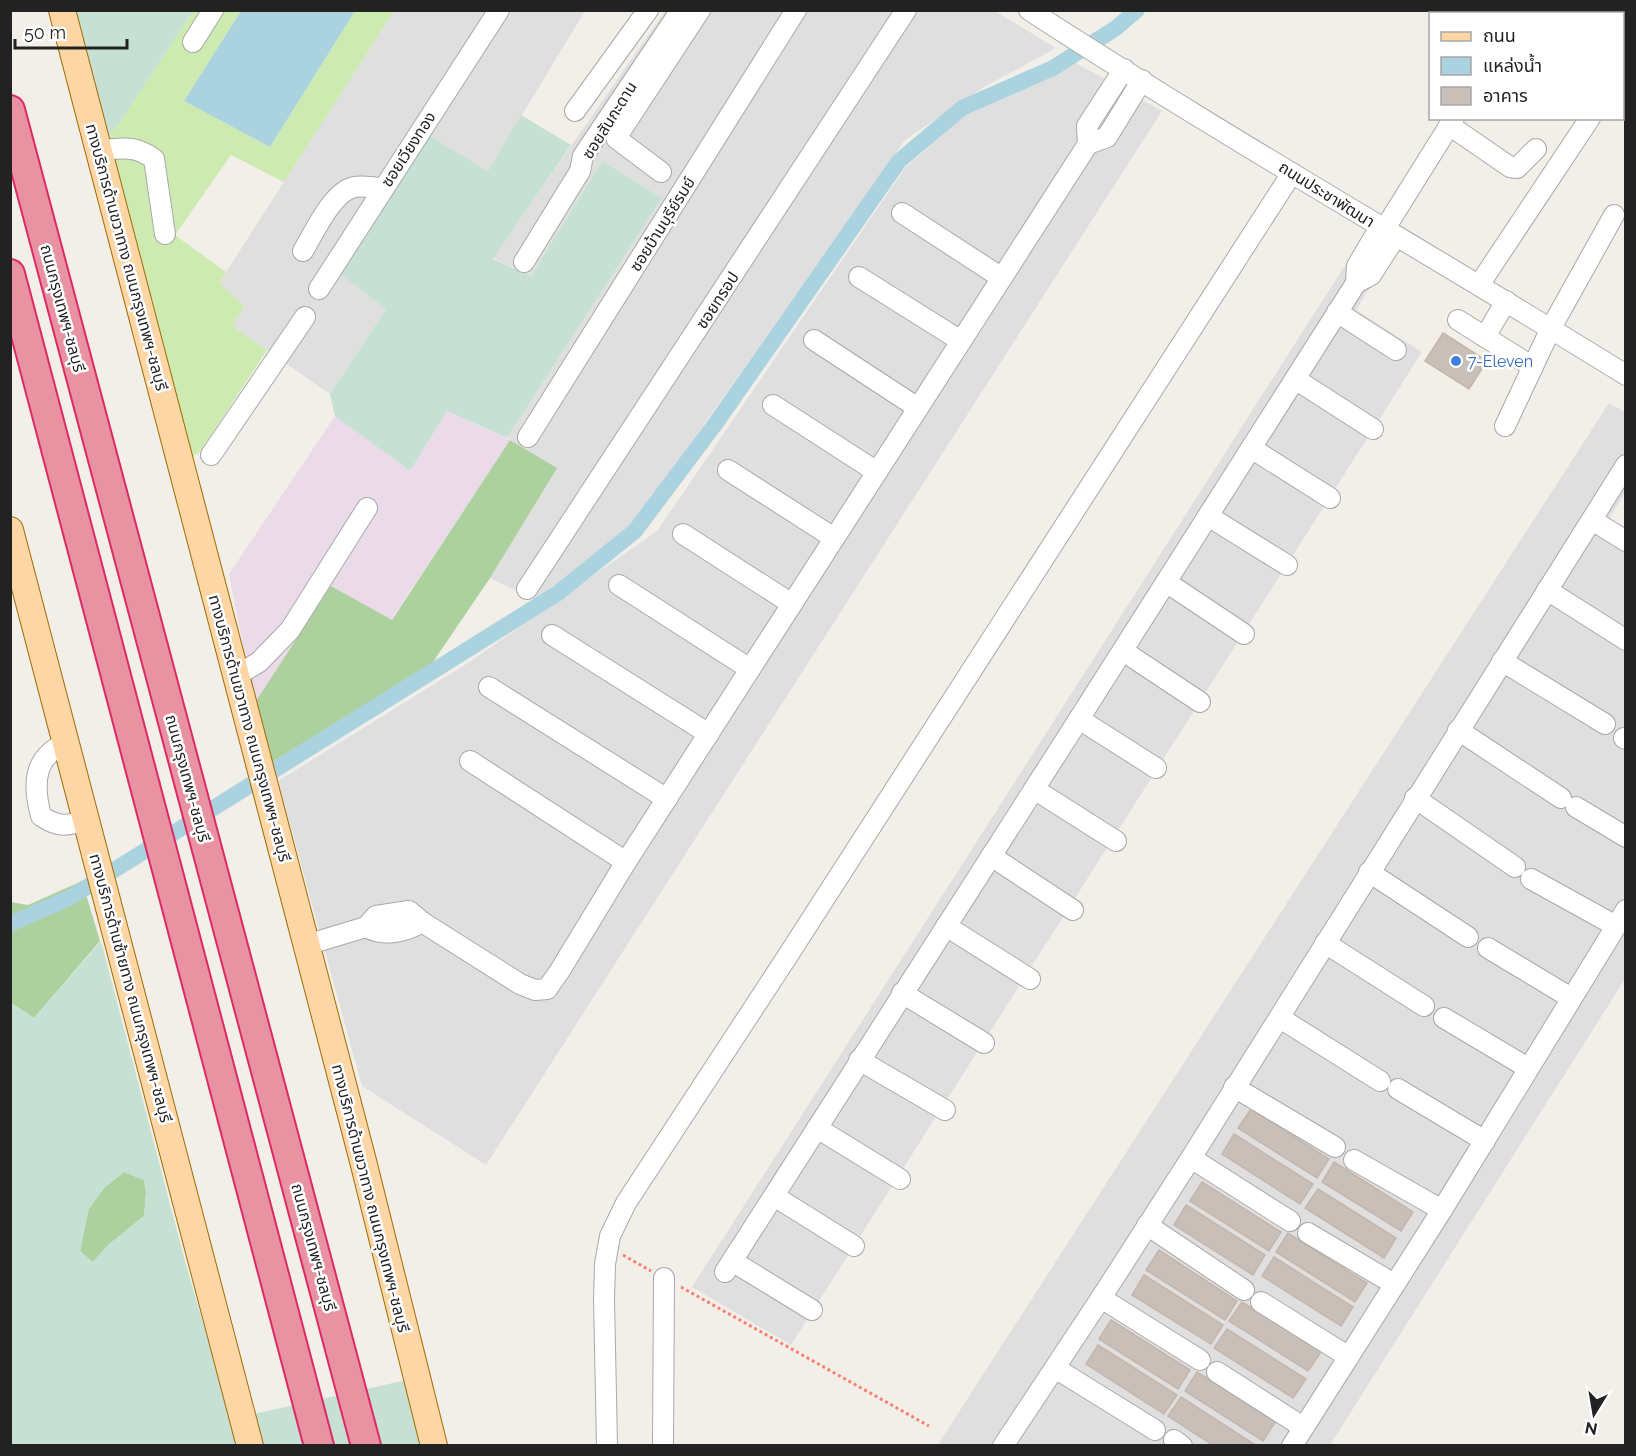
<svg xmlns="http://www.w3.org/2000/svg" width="1636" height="1456" viewBox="0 0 1636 1456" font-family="Raleway,'Noto Sans Thai',sans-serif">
  <rect width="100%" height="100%" fill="#f2efe9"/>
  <g fill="#e0dfdf">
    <polygon points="394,11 585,11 488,171 427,134 386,309 330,394 232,326 219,283"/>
    <polygon points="665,11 995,11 1056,48 984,87 905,140 631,528 535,600 490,578 556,468 507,438 662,198 602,161 531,276 493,258"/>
    <polygon points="1074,62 1162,111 486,1165 362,1086 278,781 468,663 657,531 905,168 971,109 1043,80"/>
    <polygon points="1358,245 1386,262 1356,310 1422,352 791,1345 692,1287"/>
    <polygon points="1609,403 1625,412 1625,493 1609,518 1626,528 1625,979 1330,1445 937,1446"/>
  </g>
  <polygon fill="#ebdbe8" points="447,411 510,440 391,620 254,704 229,574 335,416 410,471"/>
  <polygon fill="#cdebb0" points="193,11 241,11 184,101 270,147 355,11 394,11 284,182 231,155 175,235 226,272 219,283 244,306 232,326 267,350 199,453 188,458 109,135 121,121"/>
  <g fill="#add19e">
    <polygon points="510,440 557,468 490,578 431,665 269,764 254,704 331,586 392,620"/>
    <polygon points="82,881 100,941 34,1018 11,1003 10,902 28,905"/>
    <polygon points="124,1172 144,1180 146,1193 144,1216 107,1246 92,1263 80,1251 88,1209 104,1188"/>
  </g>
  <g fill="#c6e0d4" fill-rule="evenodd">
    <polygon points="74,11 193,11 121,121 109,135"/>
    <polygon points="521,115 571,145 493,259 531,276 602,161 662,198 507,438 447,411 410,471 335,416 330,394 386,309 338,272 427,134 488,171"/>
    <path d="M 101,941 L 186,1265 L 231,1419 L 429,1375 L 447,1445 L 11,1445 L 10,1003 L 34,1018 ZM 124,1172 L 144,1180 L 146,1193 L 144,1216 L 107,1246 L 93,1262 L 80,1251 L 89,1209 L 104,1188 Z"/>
  </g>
  <polygon fill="#aad3df" points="241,11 355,11 270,147 184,101"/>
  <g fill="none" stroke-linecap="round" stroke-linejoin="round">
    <polyline stroke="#aad3df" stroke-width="16" points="10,924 71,897 558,593 635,531 716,423 899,161 962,108 1053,68 1116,28 1137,10"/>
  </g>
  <g fill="#c7bfb8" stroke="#c4b6ab" stroke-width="1.5">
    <polygon points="1443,333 1487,361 1469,389 1425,361"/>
    <polygon points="1251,1109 1329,1159 1317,1178 1238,1128"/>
    <polygon points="1234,1134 1313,1184 1300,1204 1222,1154"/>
    <polygon points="1334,1162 1413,1212 1401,1231 1322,1182"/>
    <polygon points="1202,1182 1281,1232 1269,1251 1190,1201"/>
    <polygon points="1318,1189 1396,1238 1384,1258 1305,1208"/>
    <polygon points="1186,1205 1265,1255 1253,1275 1174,1225"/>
    <polygon points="1288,1233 1367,1283 1355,1302 1276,1252"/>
    <polygon points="1159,1250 1237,1301 1225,1320 1146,1270"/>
    <polygon points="1274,1257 1353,1307 1341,1326 1262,1276"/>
    <polygon points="1144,1275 1223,1325 1211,1344 1132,1295"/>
    <polygon points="1242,1302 1321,1352 1308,1371 1229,1321"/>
    <polygon points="1111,1320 1190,1370 1178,1389 1099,1339"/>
    <polygon points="1227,1329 1306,1379 1293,1398 1214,1348"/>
    <polygon points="1098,1345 1177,1395 1164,1414 1086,1364"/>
    <polygon points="1197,1372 1276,1421 1263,1441 1185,1391"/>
    <polygon points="1181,1397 1257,1446 1214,1446 1168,1416"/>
  </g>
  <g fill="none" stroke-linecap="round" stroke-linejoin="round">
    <g stroke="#a9a9a9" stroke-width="22">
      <g id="minor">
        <path d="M 1029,10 C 1225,137 1427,252 1626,375"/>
        <polyline points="193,42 213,10"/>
        <polyline points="1622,68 1626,64"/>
        <polyline points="575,111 648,10"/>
        <polyline points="1449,125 1510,167 1517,168 1536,149"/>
        <polyline points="1088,144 1107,137 1142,80"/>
        <path d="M 99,150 C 122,149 134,144 154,159 L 165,234"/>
        <polyline points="661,172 617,139 618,135 700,10"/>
        <polyline points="902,213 1002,278"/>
        <polyline points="1384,230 1454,118"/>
        <path d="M 303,251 C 314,233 332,192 354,187 C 363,185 374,188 383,188"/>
        <polyline points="524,262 580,171 583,156 681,10"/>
        <polyline points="859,277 961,341"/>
        <polyline points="1356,283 1371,275 1396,236"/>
        <polyline points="1479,285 1590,118"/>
        <polyline points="319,289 499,10"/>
        <polyline points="1337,312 1396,350"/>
        <polyline points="1458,320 1533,367"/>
        <polyline points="1485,337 1506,301"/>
        <polyline points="814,340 918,408"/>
        <polyline points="1295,379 1373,429"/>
        <polyline points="773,405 877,472"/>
        <polyline points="1505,426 1551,328 1614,215"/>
        <polyline points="528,437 796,10"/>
        <polyline points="1251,448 1330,498"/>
        <polyline points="211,455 305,317"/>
        <polyline points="728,470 834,538"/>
        <polyline points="1208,516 1287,565"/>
        <polyline points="1592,520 1626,541"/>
        <polyline points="683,534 792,604"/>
        <polyline points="1166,582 1244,634"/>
        <polyline points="619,585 750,669"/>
        <polyline points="527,589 906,10"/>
        <polyline points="1547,590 1626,640"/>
        <polyline points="552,635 709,734"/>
        <polyline points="1123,651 1200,702"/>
        <polyline points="1502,661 1605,724"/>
        <polyline points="236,676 259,662 290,630 367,508"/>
        <polyline points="489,687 667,799"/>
        <polyline points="1079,719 1156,768"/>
        <polyline points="1458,730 1561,798"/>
        <polyline points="1624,738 1626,739"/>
        <path d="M 66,741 C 60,746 52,750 47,756 C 32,772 36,797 41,816 C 59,828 67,826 87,820"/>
        <polyline points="470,761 626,862"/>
        <polyline points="1034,789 1116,841"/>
        <polyline points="1415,798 1515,867"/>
        <polyline points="1576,807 1626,837"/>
        <polyline points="991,856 1073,910"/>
        <polyline points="1369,872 1468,937"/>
        <polyline points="1531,879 1616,926"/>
        <polyline points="946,926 1030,979"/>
        <path d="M 366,927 C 383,937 406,932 422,922"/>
        <polyline points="1325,943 1424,1006"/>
        <polyline points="306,945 366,927 376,916 409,911 422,922 520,984 535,990 547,989 559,972 626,862 1088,144 1087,126 1124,69"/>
        <polyline points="1488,948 1571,998"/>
        <polyline points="902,993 984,1043"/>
        <polyline points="1280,1018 1380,1081"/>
        <polyline points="1444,1018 1528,1068"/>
        <polyline points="859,1060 945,1110"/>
        <polyline points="1234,1087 1335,1147"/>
        <polyline points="1398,1089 1485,1141"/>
        <polyline points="817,1128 900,1179"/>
        <polyline points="1191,1158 1290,1221"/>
        <polyline points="1354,1160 1442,1210"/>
        <polyline points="774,1196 854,1246"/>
        <polyline points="1147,1225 1244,1290"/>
        <polyline points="1308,1233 1394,1284"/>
        <polyline points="732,1261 812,1310"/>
        <polyline points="725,1272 1079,719 1356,283 1357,266 1380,227"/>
        <polyline points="1101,1298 1200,1360"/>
        <polyline points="1261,1302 1349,1357"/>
        <polyline points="1055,1368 1155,1430"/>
        <polyline points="1217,1372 1303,1427"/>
        <polyline points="1174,1440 1182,1446"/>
        <polyline points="607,1446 604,1299 605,1264 610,1236 626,1203 785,960 1292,173"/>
        <polyline points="663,1446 664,1278"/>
        <polyline points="1003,1446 1101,1298 1191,1158 1626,465"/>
        <polyline points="1292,1446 1442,1210 1626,910"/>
      </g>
    </g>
    <g stroke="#a06b00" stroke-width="28">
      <g id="major">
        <polyline points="62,10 363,1161 434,1446"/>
        <polyline points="10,530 250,1446"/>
      </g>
    </g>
    <g stroke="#dc2a67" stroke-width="32">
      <g id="highway">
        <polyline points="10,110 366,1446"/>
        <polyline points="10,274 319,1446"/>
      </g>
    </g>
    <g stroke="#fa8072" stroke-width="3" stroke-dasharray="3 3" stroke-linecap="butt">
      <polyline points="623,1255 651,1271"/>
      <polyline points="681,1287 929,1426"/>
    </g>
    <use href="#minor" stroke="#fff" stroke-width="20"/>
    <use href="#major" stroke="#fcd6a4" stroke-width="26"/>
    <use href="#highway" stroke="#e892a2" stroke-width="28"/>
  </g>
  <circle fill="#3f7fe0" stroke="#fff" stroke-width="2" cx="1456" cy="361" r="6"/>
  <g text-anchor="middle" stroke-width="5" stroke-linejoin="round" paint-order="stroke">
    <g font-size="16" fill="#222" stroke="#fff">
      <text transform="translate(609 120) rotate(-58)" y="6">ซอยสันกะดาน</text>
      <text transform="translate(408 149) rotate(-57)" y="6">ซอยเวียงทอง</text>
      <text transform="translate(1327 194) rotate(32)" y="6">ถนนประชาพัฒนา</text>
      <text transform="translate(662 224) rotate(-58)" y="6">ซอยบ้านบุรีย์รมย์</text>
      <text transform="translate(127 257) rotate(75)" y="6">ทางบริการด้านขวาทาง ถนนกรุงเทพฯ-ชลบุรี</text>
      <text transform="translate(717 300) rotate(-57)" y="6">ซอยทรอป</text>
      <text transform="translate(63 308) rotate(75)" y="6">ถนนกรุงเทพฯ-ชลบุรี</text>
      <text transform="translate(250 728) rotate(75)" y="6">ทางบริการด้านขวาทาง ถนนกรุงเทพฯ-ชลบุรี</text>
      <text transform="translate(188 778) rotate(75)" y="6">ถนนกรุงเทพฯ-ชลบุรี</text>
      <text transform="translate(131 988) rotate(75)" y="6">ทางบริการด้านซ้ายทาง ถนนกรุงเทพฯ-ชลบุรี</text>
      <text transform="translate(371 1198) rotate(76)" y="6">ทางบริการด้านขวาทาง ถนนกรุงเทพฯ-ชลบุรี</text>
      <text transform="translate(314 1247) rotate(75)" y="6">ถนนกรุงเทพฯ-ชลบุรี</text>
    </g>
    <g font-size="16" fill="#366cbe" stroke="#fff" text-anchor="start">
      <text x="1468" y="367">7-Eleven</text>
    </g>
  </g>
  <rect width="1636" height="1456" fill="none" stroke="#222222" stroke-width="24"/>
  <rect x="1429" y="12" width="195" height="108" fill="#ffffff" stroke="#a7a7a7" stroke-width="1.5"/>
  <rect x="1441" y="32" width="30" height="9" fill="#fcd6a4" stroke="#a7a7a7" stroke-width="1.5"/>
  <text x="1483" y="42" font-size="18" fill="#222222">ถนน</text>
  <rect x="1441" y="57" width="30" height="18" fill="#aad3df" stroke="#a7a7a7" stroke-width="1.5"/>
  <text x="1483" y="72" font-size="18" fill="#222222">แหล่งน้ำ</text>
  <rect x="1441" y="87" width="30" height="18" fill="#c7bfb8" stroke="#a7a7a7" stroke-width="1.5"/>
  <text x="1483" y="102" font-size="18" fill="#222222">อาคาร</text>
  <g transform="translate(1594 1414) rotate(191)" stroke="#ffffff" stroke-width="4.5" paint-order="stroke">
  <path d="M0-4.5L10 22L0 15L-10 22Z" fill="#222222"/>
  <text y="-9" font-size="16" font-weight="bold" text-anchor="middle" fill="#222222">N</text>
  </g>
  <path d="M15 39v9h112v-9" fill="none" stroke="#222222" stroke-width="3"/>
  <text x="24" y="39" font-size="18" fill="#222222" stroke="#ffffff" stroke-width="4.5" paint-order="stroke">50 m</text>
</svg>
